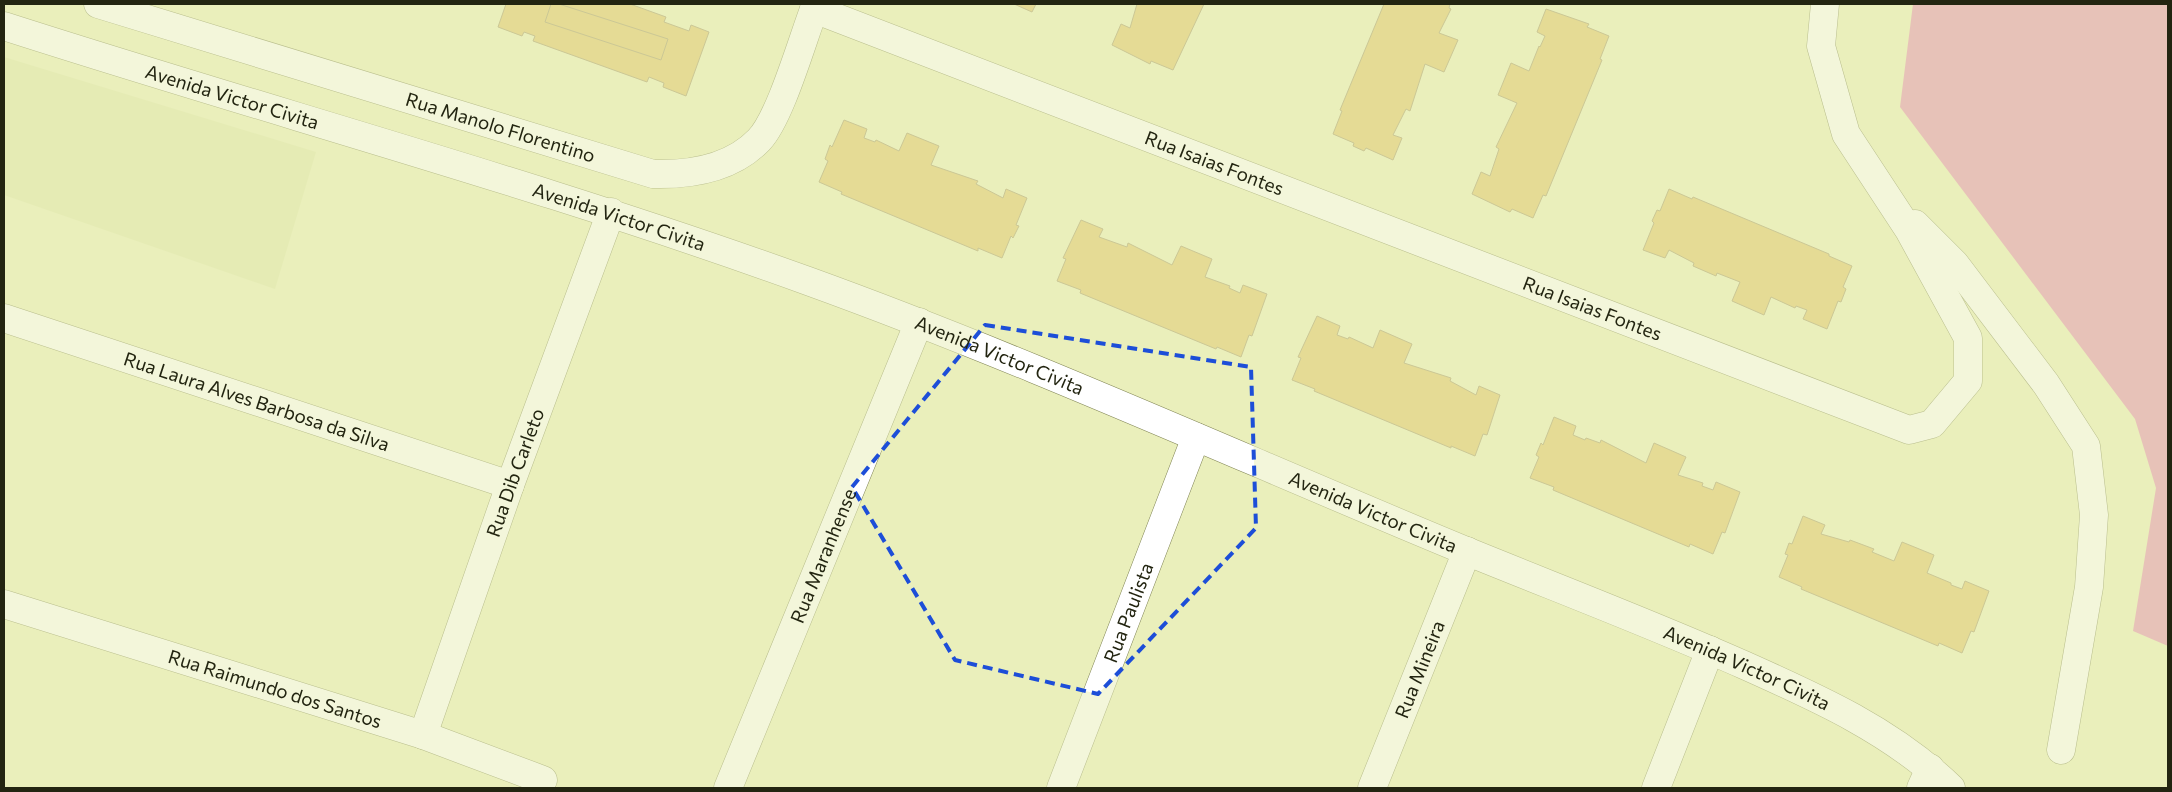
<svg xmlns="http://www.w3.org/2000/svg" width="2172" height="792" viewBox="0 0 2172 792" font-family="Commissioner,sans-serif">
  <rect width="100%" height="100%" fill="#eaefbb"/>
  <polygon fill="#e1e7ab" points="4,57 316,152 275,289 4,195"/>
  <polygon fill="#e58db3" points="1913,4 2168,4 2168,646 2133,631 2156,488 2135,419 1900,107"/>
  <g fill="#dfc366" stroke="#a79867">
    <polygon points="506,4 630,4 666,17 664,22 689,31 691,25 709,32 686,96 663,87 664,83 649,77 647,82 533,41 535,36 524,32 522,36 498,27"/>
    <polygon points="551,4 559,4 668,39 661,60 545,22"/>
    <polygon points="1014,4 1036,4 1032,12"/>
    <polygon points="1137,4 1204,4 1173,70 1151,61 1150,64 1112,45 1121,24 1130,28"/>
    <polygon points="1384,4 1450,4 1449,8 1451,9 1439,33 1458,40 1444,72 1425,64 1410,111 1406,109 1393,135 1402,138 1393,160 1366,148 1364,151 1353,146 1354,143 1333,134 1342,111 1340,110"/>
    <polygon points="1546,9 1589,24 1587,27 1609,36 1600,59 1602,60 1546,196 1543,195 1533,218 1512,209 1510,212 1472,194 1481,172 1490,176 1499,149 1496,147 1517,103 1498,95 1511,63 1529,71 1539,46 1540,47 1545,36 1537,32"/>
    <polygon points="844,120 867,129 864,138 875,142 876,140 899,151 907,133 939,146 931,165 978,181 976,184 1003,198 1006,189 1027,198 1016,225 1019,226 1013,238 1011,236 1002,258 978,248 978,251 841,194 842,192 819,182 828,161 825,159 830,145 832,147"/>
    <polygon points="1669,189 1692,199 1693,197 1829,254 1829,256 1852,266 1843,287 1846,289 1841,302 1838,301 1827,329 1803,319 1807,310 1796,306 1795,308 1771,297 1764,315 1732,301 1740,282 1717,273 1716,276 1693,266 1694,263 1669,250 1665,258 1643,250 1654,223 1652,221 1657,210 1660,211"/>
    <polygon points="1081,220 1103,229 1099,237 1127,247 1128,243 1172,265 1181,246 1212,259 1205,277 1230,286 1229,288 1240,293 1243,285 1267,294 1252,336 1249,335 1241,357 1217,347 1216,349 1080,293 1081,290 1057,281 1066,259 1063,258"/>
    <polygon points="1317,316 1340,326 1337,335 1348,339 1349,337 1373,348 1380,330 1412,344 1404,363 1451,378 1450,381 1476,395 1479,386 1500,395 1487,435 1483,434 1475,456 1451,446 1451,448 1314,391 1315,389 1292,380 1301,358 1298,357"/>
    <polygon points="1554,417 1576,426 1573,435 1585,440 1586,438 1600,443 1601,440 1646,463 1654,443 1686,457 1678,475 1703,483 1702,486 1713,490 1716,482 1740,492 1725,533 1722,532 1713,554 1690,544 1689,547 1553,490 1554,487 1530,478 1539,457 1536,455 1541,443 1543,445"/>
    <polygon points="1803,516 1825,525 1821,534 1849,542 1850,540 1874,549 1872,552 1894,561 1902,542 1934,555 1927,573 1951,583 1951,585 1962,589 1965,581 1989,591 1974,632 1971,631 1962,653 1939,643 1938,646 1801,589 1802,587 1779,577 1788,555 1785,554 1789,543 1792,544"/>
  </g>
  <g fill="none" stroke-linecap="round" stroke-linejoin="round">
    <g stroke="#818555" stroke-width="29">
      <g id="minor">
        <path id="s1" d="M 98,4 L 653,174 C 690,175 732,168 759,140 C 781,117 803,37 816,4"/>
        <path id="s2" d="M 814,9 L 1909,430 L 1932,424 L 1968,381 L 1968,338 L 1909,230 L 1846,134 L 1821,46 L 1825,4"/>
        <polyline points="1915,224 1955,264 2046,384 2086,446 2094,515 2089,587 2061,750"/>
        <path id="s3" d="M 4,318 L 510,485"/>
        <path id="s4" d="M 4,604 L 423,735 L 543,780"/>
        <path id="s5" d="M 423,735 L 510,485 L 611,212"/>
        <path id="s6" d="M 728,788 L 919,322"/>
        <path id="s7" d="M 1061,788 L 1196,437"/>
        <path id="s8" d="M 1372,788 L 1467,551"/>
        <polyline points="1656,788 1710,650"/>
        <polyline points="1921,788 1930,768"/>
      </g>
    </g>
    <g stroke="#818555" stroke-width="29">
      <g id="secondary">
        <path id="s9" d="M 4,26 C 271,112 543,185 808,281 C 1032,362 1250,462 1471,553 C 1562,590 1654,625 1744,665 C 1818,698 1892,731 1951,788"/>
      </g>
    </g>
    <use href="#minor" stroke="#fff" stroke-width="28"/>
    <use href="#secondary" stroke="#fff" stroke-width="28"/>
  </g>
  <path d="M0 0H2172V792H0ZM 985,325 L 1251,367 L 1256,528 L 1098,694 L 955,660 L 852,487 Z" fill="#eaefbb" fill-opacity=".55" fill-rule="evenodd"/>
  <path fill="none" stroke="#1d4ed8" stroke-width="4" stroke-dasharray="10 6" stroke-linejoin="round" d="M 985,325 L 1251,367 L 1256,528 L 1098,694 L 955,660 L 852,487 Z"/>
  <g text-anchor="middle" stroke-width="4" stroke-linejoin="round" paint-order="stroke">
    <g font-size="19" fill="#232511" stroke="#fff">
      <text dy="7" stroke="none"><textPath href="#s9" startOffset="239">Avenida Victor Civita</textPath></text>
      <text dy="7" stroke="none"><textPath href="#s1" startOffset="421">Rua Manolo Florentino</textPath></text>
      <text dy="7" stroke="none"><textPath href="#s2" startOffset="429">Rua Isaias Fontes</textPath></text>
      <text dy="7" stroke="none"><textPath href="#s9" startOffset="644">Avenida Victor Civita</textPath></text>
      <text dy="7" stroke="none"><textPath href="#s2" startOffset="834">Rua Isaias Fontes</textPath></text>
      <text dy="7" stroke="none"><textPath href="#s9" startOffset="1049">Avenida Victor Civita</textPath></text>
      <text dy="7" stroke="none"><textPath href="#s3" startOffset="266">Rua Laura Alves Barbosa da Silva</textPath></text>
      <text dy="7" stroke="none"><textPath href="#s5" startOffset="278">Rua Dib Carleto</textPath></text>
      <text dy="7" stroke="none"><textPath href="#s9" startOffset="1454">Avenida Victor Civita</textPath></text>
      <text dy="7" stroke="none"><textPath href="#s6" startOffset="251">Rua Maranhense</textPath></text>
      <text dy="7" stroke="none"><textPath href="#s7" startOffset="188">Rua Paulista</textPath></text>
      <text dy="7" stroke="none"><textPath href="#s9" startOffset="1859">Avenida Victor Civita</textPath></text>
      <text dy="7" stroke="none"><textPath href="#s8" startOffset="128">Rua Mineira</textPath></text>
      <text dy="7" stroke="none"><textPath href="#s4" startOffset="284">Rua Raimundo dos Santos</textPath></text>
    </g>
  </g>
  <rect width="2172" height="792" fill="none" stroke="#232511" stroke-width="10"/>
</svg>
